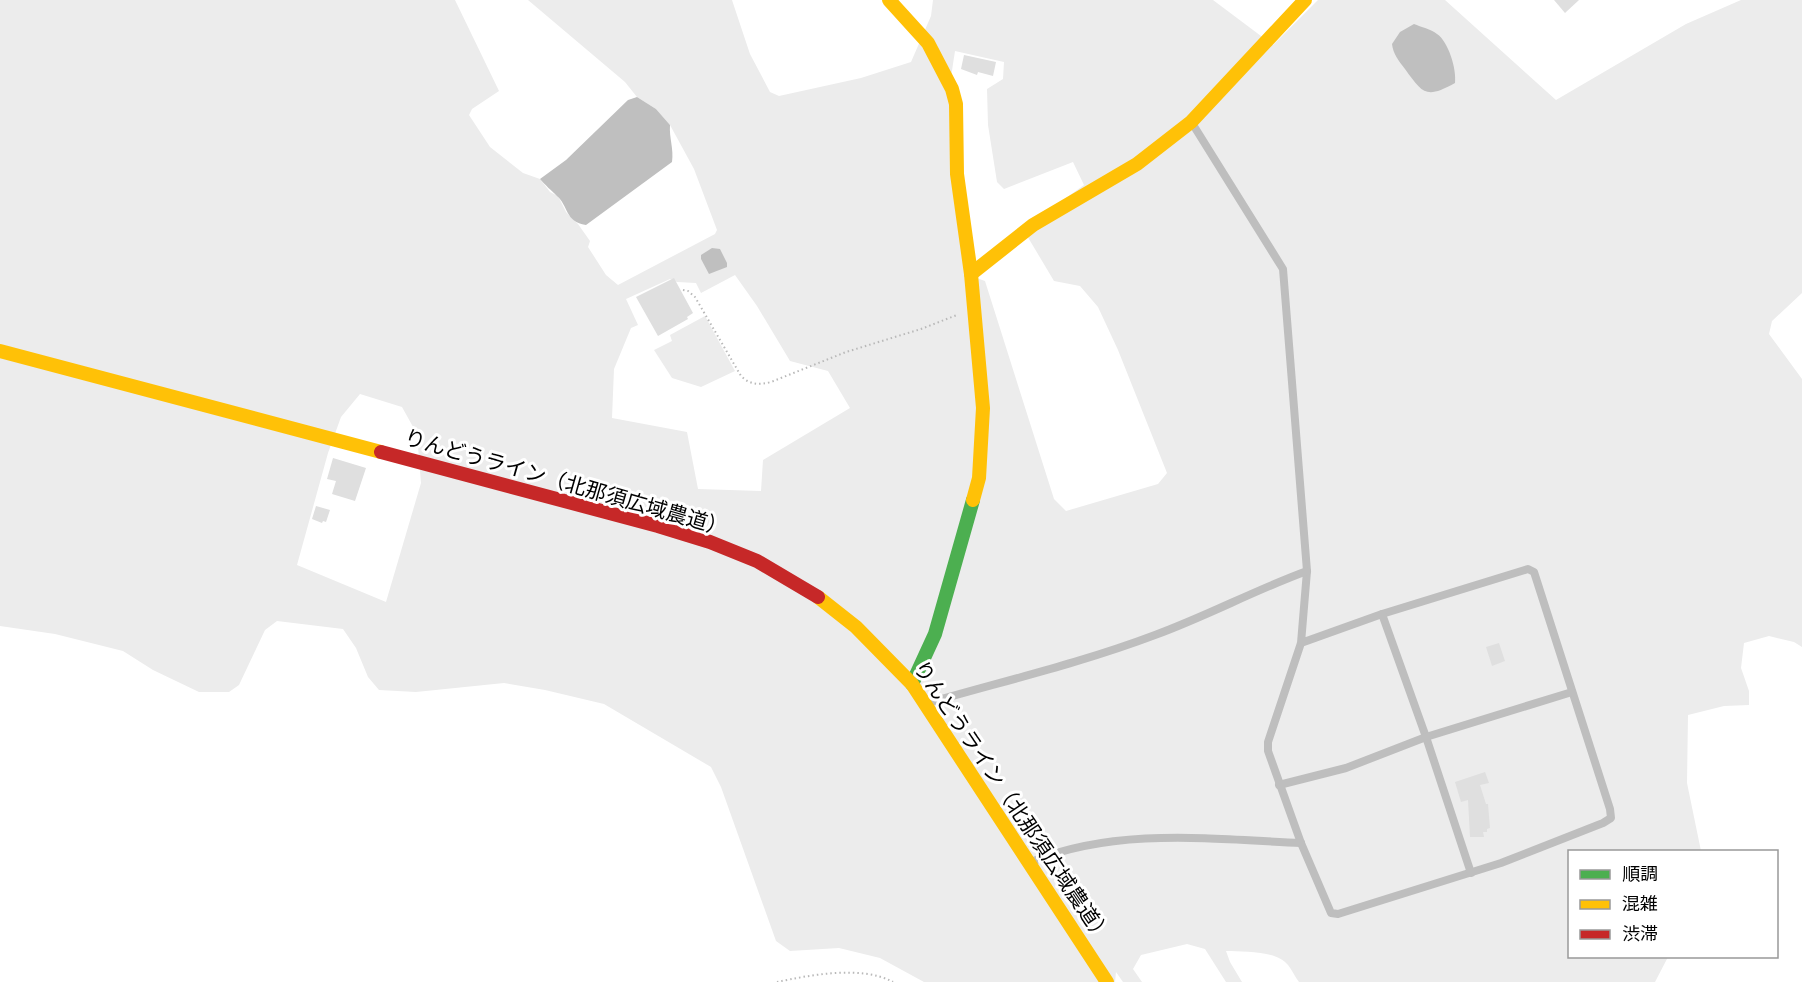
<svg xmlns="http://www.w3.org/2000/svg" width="1802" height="982" viewBox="0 0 1802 982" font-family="Overpass,'Noto Sans JP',sans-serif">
  <rect width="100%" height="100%" fill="#fff"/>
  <g fill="#ececec" fill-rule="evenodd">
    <path d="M 0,0 L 455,0 L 499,91 L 472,109 L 469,115 L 490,147 L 523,173 L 540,179 L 550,192 L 558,196 L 566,212 L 578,224 L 590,241 L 588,247 L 606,275 L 618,285 L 715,234 L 717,230 L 694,169 L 670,125 L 656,109 L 637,97 L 625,82 L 528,0 L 732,0 L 750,54 L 770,92 L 779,96 L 861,78 L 911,62 L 931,16 L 933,0 L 1213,0 L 1273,45 L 1318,0 L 1445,0 L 1556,100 L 1686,24 L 1741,0 L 1802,0 L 1802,293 L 1772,321 L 1769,334 L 1802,379 L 1802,647 L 1794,642 L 1769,636 L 1744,643 L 1741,668 L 1749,691 L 1749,705 L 1724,706 L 1688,715 L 1687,783 L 1701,851 L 1570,852 L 1570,956 L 1668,957 L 1655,982 L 1299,982 C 1295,977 1292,970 1288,965 C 1276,950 1244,952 1226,951 L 1230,962 L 1242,982 L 1226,982 L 1205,949 L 1187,944 L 1141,955 L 1133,969 L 1142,982 L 1123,982 L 1116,972 L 1115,982 L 924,982 L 880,958 L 839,948 L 790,951 L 776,941 L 721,787 L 711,767 L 604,704 L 545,690 L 504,683 L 416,692 L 379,690 L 368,677 L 356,648 L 343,629 L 277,621 L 265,630 L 239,685 L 229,692 L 199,692 L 153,670 L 123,651 L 55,634 L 0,626 ZM 955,51 L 1004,62 L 1003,79 L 987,89 L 988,125 L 997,182 L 1004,189 L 1073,162 L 1084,185 L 1023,229 L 1054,281 L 1080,286 L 1098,307 L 1118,350 L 1167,473 L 1158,484 L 1066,511 L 1054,499 L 985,281 L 968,275 L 951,77 ZM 735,275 L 757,306 L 790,361 L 828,371 L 850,408 L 763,460 L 761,491 L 698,489 L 687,432 L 612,418 L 614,369 L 631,328 L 638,325 L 626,299 L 670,279 L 677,282 L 696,283 L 701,293 ZM 360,394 L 402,407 L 417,434 L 421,483 L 386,602 L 297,565 L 328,453 L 341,417 Z"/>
    <polygon points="705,316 735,371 701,387 672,378 654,350 672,341 670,335"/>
  </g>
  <g fill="#bfbfbf">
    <path d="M 1414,24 C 1421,27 1431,29 1437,34 C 1448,41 1457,69 1455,83 C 1426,99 1423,94 1405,69 C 1399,61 1393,54 1392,44 L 1400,32 Z"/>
    <path d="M 637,97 L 656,109 L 670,125 C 669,138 674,149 672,162 L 586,225 C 565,222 568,205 557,196 C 551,190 546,186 540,179 L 566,160 L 628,100 Z"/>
    <polygon points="712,248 720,249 727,263 727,267 709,274 701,259 701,255"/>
  </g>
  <g fill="#dfdfdf">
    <polygon points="1554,0 1579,0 1565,13"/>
    <polygon points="964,55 996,62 993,76 978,72 977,75 961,69"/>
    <polygon points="674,278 693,313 687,317 688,319 658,336 636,297"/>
    <polygon points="333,458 366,468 355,501 332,494 336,481 327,479"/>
    <polygon points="316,506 330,510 326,522 323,521 322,523 312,519"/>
    <polygon points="1499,643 1505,661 1492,666 1486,647"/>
    <polygon points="1485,772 1489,783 1480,785 1486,804 1488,804 1490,828 1487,829 1487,832 1483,832 1484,837 1470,837 1468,800 1461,802 1455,782"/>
  </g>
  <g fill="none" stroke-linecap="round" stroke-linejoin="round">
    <g stroke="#b9b9b9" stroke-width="2" stroke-dasharray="1.5 3" stroke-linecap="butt">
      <path d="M 683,290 L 688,291 L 695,297 L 741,376 C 750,385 759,385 771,382 L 846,352 L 921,329 L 957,315"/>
      <path d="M 777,982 C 810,975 862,965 893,982"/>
    </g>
    <g stroke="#bebebe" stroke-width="8">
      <polyline points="1192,123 1283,269 1307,571 1301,643 1268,742 1268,751 1301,843 1331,913 1338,914 1501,863 1603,823 1611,818 1610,809 1534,572 1528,569 1382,614 1301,643"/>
      <polyline points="1382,614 1426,737 1471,873"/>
      <path d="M 928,703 C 1004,681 1081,663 1155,635 C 1207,616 1255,590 1307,571"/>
      <polyline points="1279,785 1346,768 1426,737 1572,692"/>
      <path d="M 1031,862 C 1116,827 1212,839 1301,843"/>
    </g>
    <polyline stroke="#4caf50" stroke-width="14" points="912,684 935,634 973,500"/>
    <g stroke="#ffc107" stroke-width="14">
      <polyline points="889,0 928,43 952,89 956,104 957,174 971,274 983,408 979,478 973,500"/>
      <polyline points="971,274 1033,225 1137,164 1191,122 1305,0"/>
      <polyline points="0,351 381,452"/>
      <polyline points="818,597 856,627 912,684 1107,982"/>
    </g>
    <polyline stroke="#c62828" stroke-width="14" points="381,452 658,526 710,542 757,561 818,597"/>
  </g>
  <g text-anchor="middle" stroke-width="6" stroke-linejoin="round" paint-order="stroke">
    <g font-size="21" fill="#000" stroke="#fff">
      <text transform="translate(566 483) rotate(16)" y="7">りんどうライン（北那須広域農道）</text>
      <text transform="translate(1012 802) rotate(56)" y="7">りんどうライン（北那須広域農道）</text>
    </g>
  </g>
  <rect x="1568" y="850" width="210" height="108" fill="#ffffff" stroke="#999999" stroke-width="1.5"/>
  <rect x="1580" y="870" width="30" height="9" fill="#4caf50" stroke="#999999" stroke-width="1.5"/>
  <text x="1622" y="880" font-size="18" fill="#000000">順調</text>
  <rect x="1580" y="900" width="30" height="9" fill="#ffc107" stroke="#999999" stroke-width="1.5"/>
  <text x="1622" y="910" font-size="18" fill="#000000">混雑</text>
  <rect x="1580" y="930" width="30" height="9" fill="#c62828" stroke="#999999" stroke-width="1.5"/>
  <text x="1622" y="940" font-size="18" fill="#000000">渋滞</text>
</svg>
